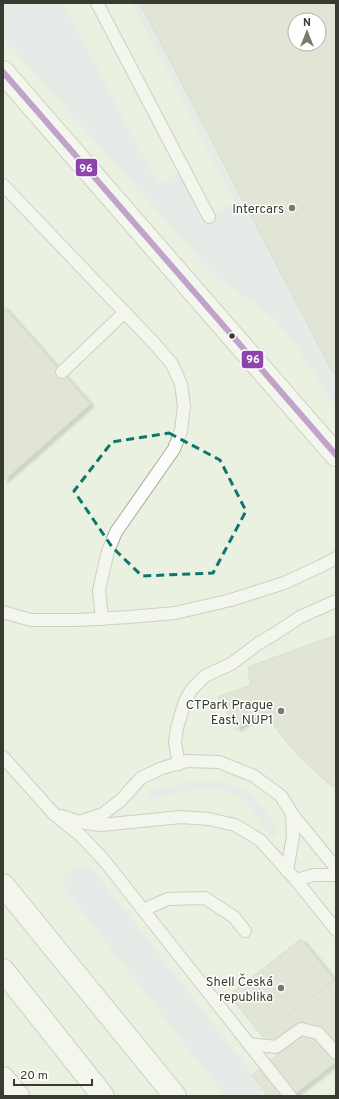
<svg xmlns="http://www.w3.org/2000/svg" width="339" height="1099" viewBox="0 0 339 1099" font-family="Overpass,sans-serif">
  <defs>
    <filter id="shadow"><feDropShadow dx="4.5" dy="2.5" stdDeviation="1" flood-color="#0004"/></filter>
  </defs>
  <rect width="100%" height="100%" fill="#ebf1e0"/>
  <g fill="#dfe4ef">
    <polygon points="3,3 63,3 158,184 185,170 209,217 235,203 131,3 140,3 333,373 336,371 336,409 319,380 295,345 275,319 220,280 208,268 3,38"/>
    <path d="M 197,781 C 217,781 242,784 256,800 C 264,809 271,820 279,830 L 278,835 L 274,837 L 269,835 C 261,823 254,809 243,800 C 240,797 236,796 232,794 C 206,784 179,793 153,799 L 149,797 L 148,793 L 152,790 Z"/>
    <path d="M 81,865 L 90,868 L 97,874 L 269,1096 L 225,1096 L 67,892 C 61,877 64,870 81,865 Z"/>
  </g>
  <g fill="#d3d8c8" stroke="#c2c7ba" fill-rule="evenodd" filter="url(#shadow)">
    <path d="M 140,3 L 336,3 L 336,371 L 333,373 ZM 295,20 L 319,20 L 319,44 L 295,44 Z"/>
    <polygon points="3,306 90,404 3,481"/>
    <polygon points="336,635 336,788 322,778 295,752 279,733 265,712 236,729 226,709 223,710 218,697 251,685 248,674 250,673 248,667"/>
    <polygon points="301,939 334,980 262,1036 229,995"/>
    <polygon points="334,980 336,983 336,1062 292,1096 269,1096 252,1075 277,1055 262,1036"/>
  </g>
  <g fill="none" stroke-linecap="round" stroke-linejoin="round">
    <g stroke="#a6aa9d" stroke-width="14">
      <g id="lane">
        <polyline points="97,3 209,217"/>
        <polyline points="3,185 153,342 172,364 181,384 184,406 181,431 174,449 116,532 108,551 99,590 102,619"/>
        <polyline points="62,372 125,312"/>
        <polyline points="3,612 31,620 78,620 129,617 175,613 231,600 284,583 321,566 336,558"/>
        <polyline points="3,757 54,814 80,835 103,859 290,1096"/>
        <polyline points="179,764 175,743 177,728 185,701 192,689 205,676 231,664 259,643 276,633 300,617 336,601"/>
        <polyline points="292,814 336,868"/>
        <polyline points="61,816 79,822 101,825 181,817 209,819 235,825 260,840 296,880 336,930"/>
        <polyline points="82,821 103,814 121,800 141,778 162,768 187,761 219,762 254,776 281,796 292,814 293,836 287,871"/>
        <polyline points="296,880 314,875 336,875"/>
        <polyline points="143,910 168,899 205,898 234,917 245,931"/>
        <polyline points="249,1044 276,1047 301,1029 318,1033 336,1053"/>
      </g>
    </g>
    <g stroke="#a6aa9d" stroke-width="24">
      <polyline id="street" points="3,72 336,455"/>
    </g>
    <g stroke="#a6aa9d" stroke-width="24">
      <g id="highway">
        <polyline points="3,885 175,1096"/>
        <polyline points="3,970 103,1096"/>
        <polyline points="3,1078 18,1096"/>
      </g>
    </g>
    <use href="#lane" stroke="#fcfdfa" stroke-width="12"/>
    <use href="#street" stroke="#fcfdfa" stroke-width="22"/>
    <use href="#highway" stroke="#fcfdfa" stroke-width="22"/>
    <g stroke="#fff" stroke-width="9">
      <polyline id="bus-1" points="3,72 336,455"/>
    </g>
    <use href="#bus-1" stroke="#8e44ad" stroke-width="6"/>
  </g>
  <path d="M0 0H339V1099H0ZM 169,433 L 220,460 L 246,511 L 213,573 L 142,576 L 112,547 L 74,491 L 112,442 Z" fill="#ebf1e0" fill-opacity=".55" fill-rule="evenodd"/>
  <path fill="none" stroke="#0f766e" stroke-width="3" stroke-dasharray="8 5" stroke-linejoin="round" d="M 169,433 L 220,460 L 246,511 L 213,573 L 142,576 L 112,547 L 74,491 L 112,442 Z"/>
  <g fill="#777b6e" stroke="#fff" stroke-width="1.5">
    <circle cx="292" cy="208" r="4"/>
    <circle cx="281" cy="711" r="4"/>
    <circle cx="281" cy="988" r="4"/>
  </g>
  <circle fill="#383c30" stroke="#fff" stroke-width="1.5" cx="232" cy="336" r="3.5"/>
  <g text-anchor="middle" stroke-width="3" stroke-linejoin="round" paint-order="stroke">
    <g font-size="13" fill="#383c30" stroke="#fff" text-anchor="end">
      <text x="284" y="213">Intercars</text>
      <text x="273" y="709">CTPark Prague<tspan x="273" dy="15">East, NUP1</tspan></text>
      <text x="273" y="986">Shell Česká<tspan x="273" dy="15">republika</tspan></text>
    </g>
  </g>
  <g stroke="#fff" stroke-width="1.5">
    <rect x="75" y="158" width="23" height="19" rx="4" fill="#8e44ad"/>
    <rect x="241" y="350" width="23" height="19" rx="4" fill="#8e44ad"/>
  </g>
  <g font-size="11" text-anchor="middle" font-weight="bold" fill="#fff">
    <text x="86" y="172">96</text>
    <text x="253" y="363">96</text>
  </g>
  <rect width="339" height="1099" fill="none" stroke="#383c30" stroke-width="8"/>
  <g transform="translate(307 32)"><circle r="19" fill="#ffffff" stroke="#afb1ac"/>
  <path d="M0-3L7 15L0 10L-7 15Z" fill="#777b6e"/>
  <text y="-6" font-size="11" font-weight="bold" text-anchor="middle" fill="#383c30">N</text>
  </g>
  <path d="M14 1079v6h78v-6" fill="none" stroke="#383c30" stroke-width="2"/>
  <text x="20" y="1079" font-size="12" fill="#383c30" stroke="#ffffff" stroke-width="3" paint-order="stroke">20 m</text>
</svg>
